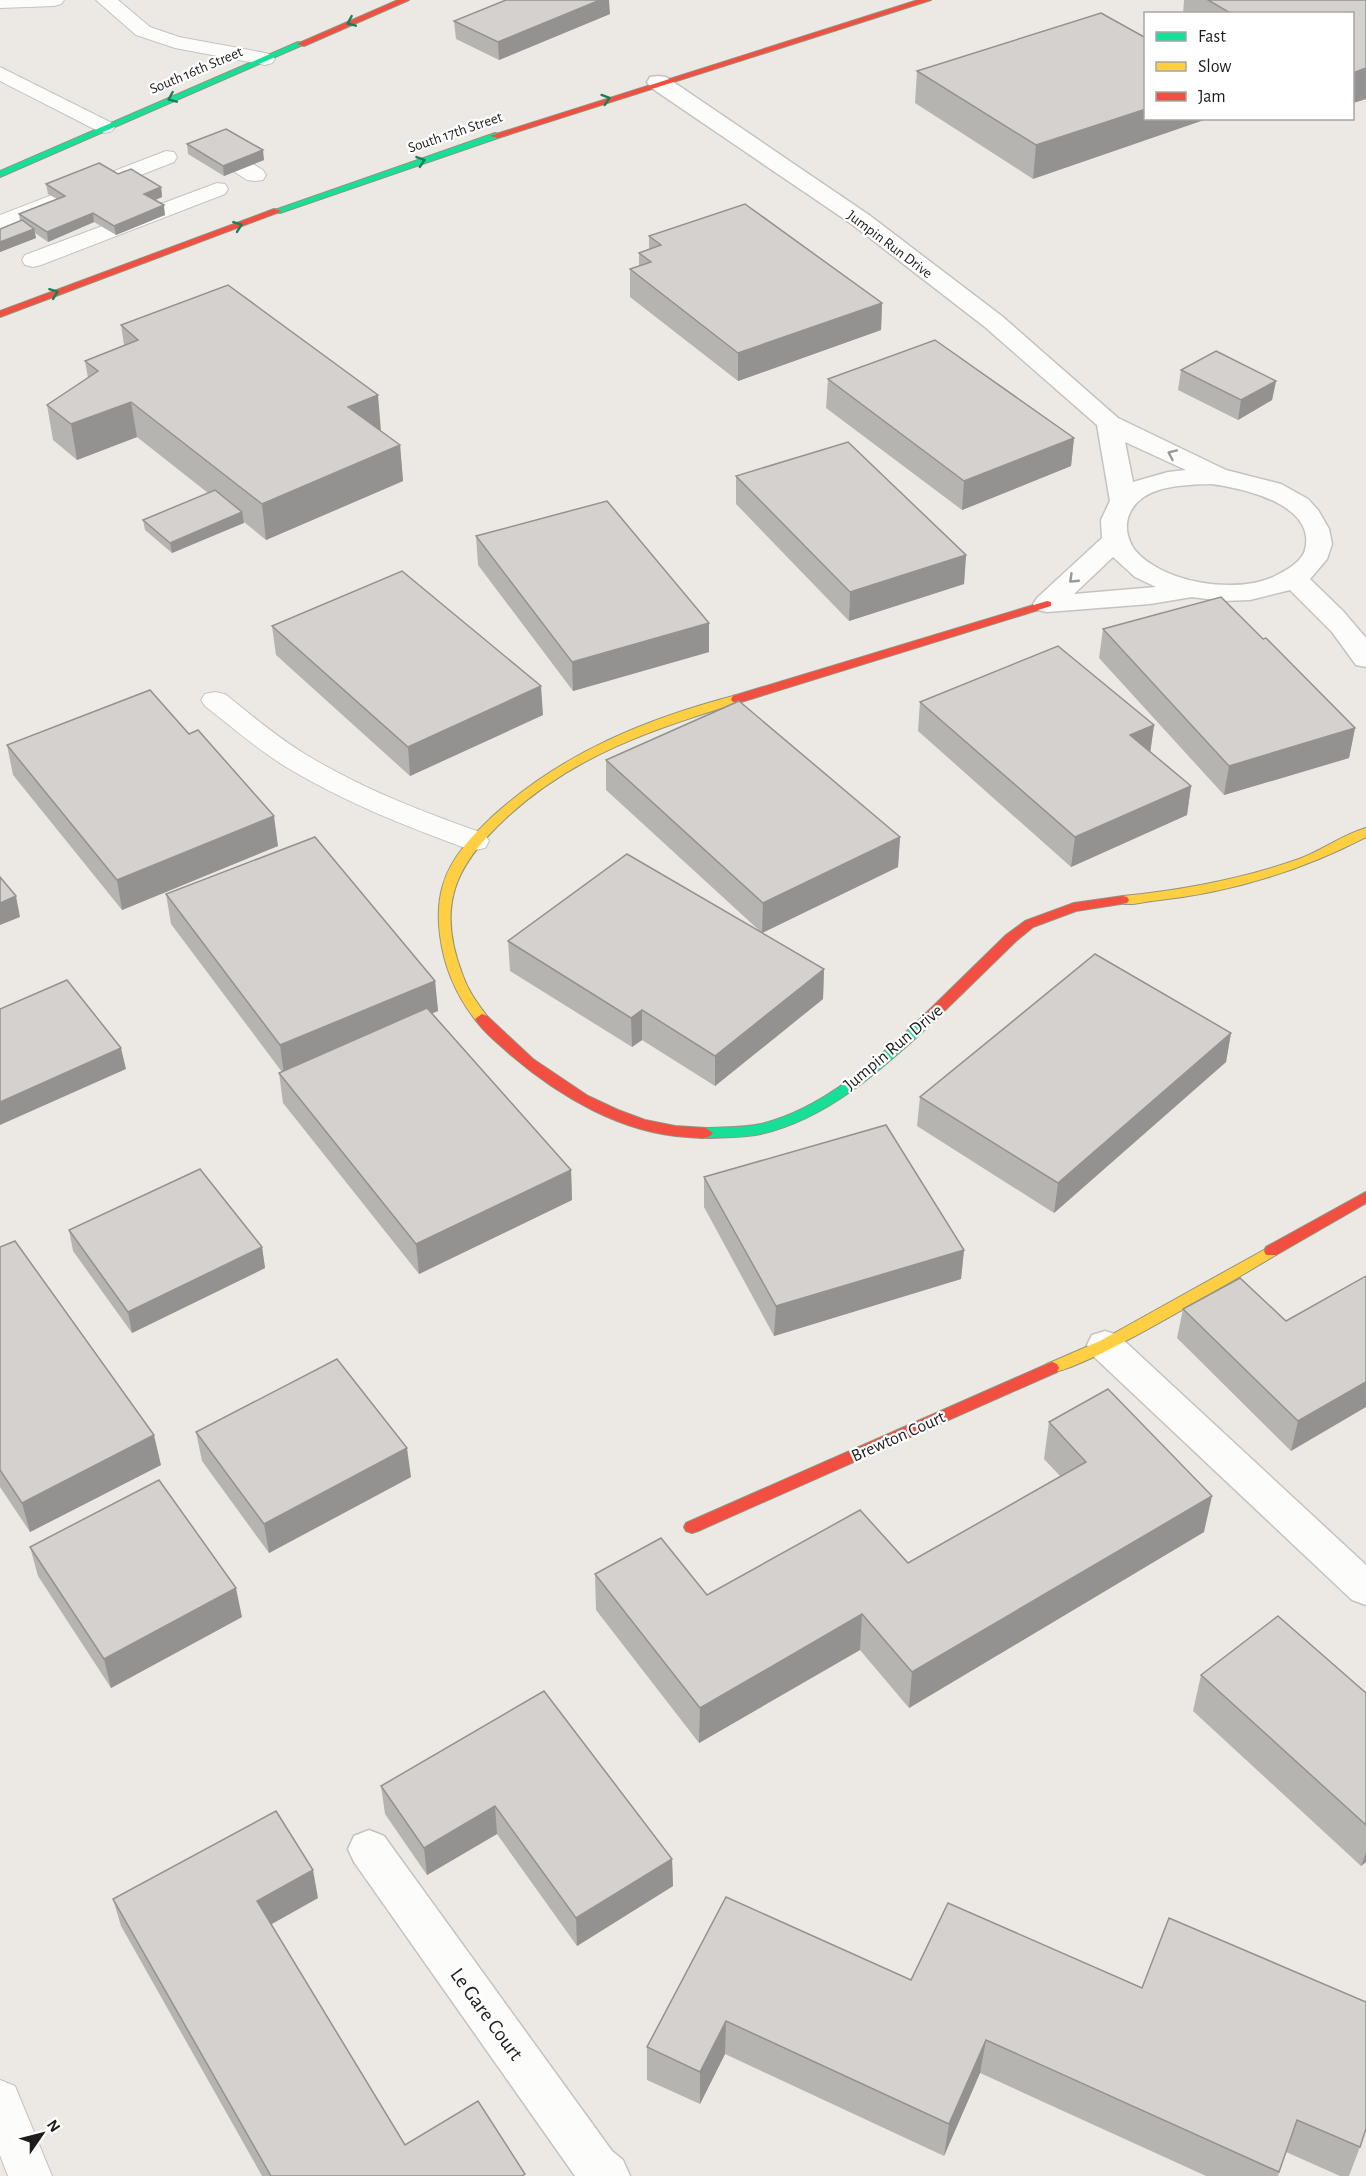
<svg xmlns="http://www.w3.org/2000/svg" width="1366" height="2176" viewBox="0 0 1366 2176" font-family="'Alegreya Sans',sans-serif">
  <rect width="100%" height="100%" fill="#ece9e5"/>
  <g fill="none" stroke-linecap="round" stroke-linejoin="round">
    <g stroke="#c4c3c1" stroke-width="2">
      <g id="lane">
        <polygon points="0,0 64,0 61,4 54,6 0,8"/>
        <polygon points="96,0 118,0 150,27 179,37 265,53 272,55 275,59 272,63 265,65 175,48 136,35"/>
        <polygon points="0,67 112,123 115,127 112,131 105,133 98,131 0,81"/>
        <polygon points="207,139 214,141 263,170 266,175 263,180 255,181 247,180 200,149 196,145 200,141"/>
        <polygon points="166,151 174,152 177,157 174,162 0,230 0,215"/>
        <polygon points="217,183 225,184 228,189 225,194 41,265 33,267 25,265 22,260 25,255"/>
        <path d="M 215,692 L 225,694 C 251,715 277,737 305,754 C 362,789 423,812 485,834 L 489,841 L 485,848 L 475,850 L 465,848 C 403,825 342,801 286,767 C 257,749 232,727 205,706 L 201,700 L 205,694 Z"/>
        <polygon points="0,2080 15,2086 52,2176 8,2176 0,2155"/>
      </g>
    </g>
    <g stroke="#c4c3c1" stroke-width="3">
      <g id="street">
        <path d="M 658,76 L 666,77 L 869,215 L 1003,317 L 1118,418 L 1226,470 L 1281,484 L 1308,499 L 1318,510 L 1329,529 L 1332,544 L 1327,559 L 1310,579 L 1343,611 L 1366,638 L 1366,667 L 1356,665 L 1332,632 L 1290,590 L 1250,600 L 1222,601 L 1192,597 L 1150,604 L 1047,612 L 1037,610 L 1033,604 L 1037,598 L 1102,538 L 1101,520 L 1110,501 L 1097,425 L 985,327 L 853,225 L 650,87 L 647,82 L 650,77 ZM 1125,442 L 1186,470 L 1168,472 L 1133,482 ZM 1211,484 C 1242,488 1317,504 1305,550 C 1301,563 1285,571 1275,576 C 1237,595 1161,583 1134,549 C 1128,540 1125,528 1128,518 C 1138,485 1182,485 1211,484 ZM 1113,557 L 1135,577 L 1156,587 L 1074,594 Z"/>
        <polygon points="1105,1331 1118,1335 1366,1565 1366,1605 1352,1600 1092,1355 1087,1345 1092,1335"/>
        <polygon points="369,1830 384,1836 612,2151 623,2160 630,2176 575,2176 354,1862 348,1849 354,1836"/>
      </g>
    </g>
    <g stroke="#93957c" stroke-width="2">
      <g id="fast">
        <polygon points="298,42 305,44 0,177 0,171"/>
        <polygon points="495,133 498,134 498,138 280,213 272,211"/>
        <path d="M 925,1017 L 930,1019 L 932,1022 L 930,1025 C 881,1070 827,1119 761,1134 C 743,1138 724,1137 706,1138 L 699,1133 L 706,1128 C 724,1127 743,1128 761,1124 C 823,1109 875,1061 920,1019 Z"/>
      </g>
    </g>
    <g stroke="#93957c" stroke-width="2">
      <g id="slow">
        <path d="M 737,695 L 743,699 L 741,702 C 654,729 575,754 506,818 C 454,866 436,907 463,976 C 469,993 479,1005 489,1019 L 487,1022 L 477,1022 C 457,997 444,968 440,935 C 438,919 438,901 443,885 C 451,857 473,835 493,816 C 562,753 648,718 737,695 Z"/>
        <path d="M 1366,828 L 1366,837 C 1299,872 1227,893 1152,901 C 1142,902 1124,908 1117,900 L 1123,896 C 1183,890 1242,879 1299,859 C 1321,851 1344,834 1366,828 Z"/>
        <path d="M 1271,1246 L 1276,1247 L 1278,1251 L 1276,1255 C 1245,1273 1070,1380 1047,1372 L 1045,1368 L 1047,1364 L 1100,1341 Z"/>
      </g>
    </g>
    <g stroke="#93957c" stroke-width="2">
      <g id="jam">
        <polygon points="398,0 409,0 304,46 297,44"/>
        <polygon points="918,0 931,0 498,138 490,136"/>
        <polygon points="274,209 282,211 0,317 0,311"/>
        <polygon points="1047,601 1051,602 1051,606 741,702 733,702 731,699 733,696"/>
        <polygon points="1123,896 1127,897 1129,900 1127,903 1076,911 1033,927 1016,941 930,1025 920,1025 918,1022 920,1019 1006,935 1025,921 1074,903"/>
        <path d="M 482,1014 L 487,1016 L 533,1059 L 588,1096 L 618,1110 L 645,1120 L 675,1126 L 706,1128 L 713,1133 C 707,1141 696,1137 687,1137 C 622,1133 560,1097 511,1055 C 499,1044 484,1033 475,1019 Z"/>
        <polygon points="1366,1192 1366,1203 1276,1255 1266,1255 1264,1251 1266,1247"/>
        <polygon points="1052,1362 1057,1364 1059,1368 1057,1372 698,1531 692,1533 686,1531 684,1527 686,1523"/>
      </g>
    </g>
    <use href="#lane" fill="#fcfcfb" fill-rule="evenodd"/>
    <use href="#street" fill="#fcfcfb" fill-rule="evenodd"/>
    <use href="#fast" fill="#16e098" fill-rule="evenodd"/>
    <use href="#slow" fill="#ffcf43" fill-rule="evenodd"/>
    <use href="#jam" fill="#f24e42" fill-rule="evenodd"/>
  </g>
  <g fill="#b6b4b1">
    <polygon points="1184,0 1366,0 1366,99 1353,103 1353,14 1183,14"/>
    <polygon points="1101,13 1033,179 915,103 917,71"/>
    <polygon points="610,14 499,60 456,39 454,21"/>
    <polygon points="187,144 264,160 224,176 188,154"/>
    <polygon points="118,174 161,187 162,197 155,200 165,215 116,235 94,222 48,242 35,233 36,238 0,252 0,229 20,221 19,214 57,199 48,194 46,184"/>
    <polygon points="649,236 882,303 881,330 738,381 630,297 630,269 639,266 639,253 649,249"/>
    <polygon points="121,325 380,431 400,445 403,481 266,540 244,522 172,553 145,530 143,520 208,493 137,437 77,460 53,440 47,405 88,378 85,361 124,345"/>
    <polygon points="1181,370 1276,381 1272,400 1238,420 1178,390"/>
    <polygon points="828,379 1074,438 1071,466 962,510 826,408"/>
    <polygon points="736,476 966,555 964,584 849,621 736,504"/>
    <polygon points="476,536 709,623 709,652 573,691 478,565"/>
    <polygon points="272,626 543,715 410,776 276,655"/>
    <polygon points="1103,629 1263,639 1355,728 1349,758 1224,795 1099,658"/>
    <polygon points="920,702 1154,725 1150,752 1191,786 1187,815 1071,867 918,731"/>
    <polygon points="7,745 278,846 122,910 13,775"/>
    <polygon points="606,760 900,837 898,867 762,933 606,790"/>
    <polygon points="166,894 435,981 438,1011 432,1013 571,1170 572,1200 419,1274 283,1103 279,1073 282,1072 171,924"/>
    <polygon points="508,941 824,969 823,999 715,1086 642,1040 632,1047 510,971"/>
    <polygon points="1231,1033 1226,1062 1054,1213 917,1126 920,1097"/>
    <polygon points="704,1177 964,1250 961,1279 774,1336 704,1207"/>
    <polygon points="69,1230 262,1247 265,1268 132,1333 73,1251"/>
    <polygon points="0,1247 161,1465 30,1532 0,1487"/>
    <polygon points="1366,1276 1291,1451 1177,1338 1183,1309 1286,1321"/>
    <polygon points="1049,1422 1204,1532 909,1708 860,1650 699,1743 596,1610 595,1574 707,1595 908,1563 1060,1476 1044,1459"/>
    <polygon points="196,1432 411,1477 269,1553 202,1461"/>
    <polygon points="30,1547 242,1617 111,1688 38,1576"/>
    <polygon points="1201,1675 1366,1693 1366,1862 1361,1866 1193,1711"/>
    <polygon points="544,1691 672,1859 673,1886 577,1946 497,1834 427,1875 385,1814 381,1786"/>
    <polygon points="726,1897 911,1980 948,1903 1360,2147 1349,2176 1340,2176 1286,2152 1278,2176 1206,2176 980,2073 944,2156 725,2054 700,2104 647,2080 647,2047"/>
    <polygon points="318,1898 271,1924 405,2145 525,2176 262,2176 121,1926 113,1899"/>
  </g>
  <g fill="#949290">
    <polygon points="600,0 609,0 610,14 499,60 498,42"/>
    <polygon points="1366,68 1366,99 1353,103 1353,73"/>
    <polygon points="1146,109 1146,118 1210,118 1033,179 1036,145"/>
    <polygon points="263,150 264,160 224,176 223,166"/>
    <polygon points="161,187 162,197 146,204 144,194"/>
    <polygon points="164,205 165,215 116,235 114,226"/>
    <polygon points="93,213 94,222 48,242 47,232"/>
    <polygon points="34,229 36,238 0,252 0,242"/>
    <polygon points="882,303 881,330 738,381 738,353"/>
    <polygon points="1276,381 1272,400 1238,420 1241,400"/>
    <polygon points="378,395 381,431 348,407"/>
    <polygon points="131,402 137,437 77,460 71,424"/>
    <polygon points="1074,438 1071,466 962,510 964,481"/>
    <polygon points="400,445 403,481 266,540 262,504"/>
    <polygon points="242,512 244,523 172,553 170,543"/>
    <polygon points="966,555 964,584 849,621 850,592"/>
    <polygon points="709,623 709,652 573,691 572,662"/>
    <polygon points="541,686 543,715 410,776 408,747"/>
    <polygon points="1154,725 1150,754 1130,735"/>
    <polygon points="1355,728 1349,758 1224,795 1229,766"/>
    <polygon points="1191,786 1187,815 1071,867 1075,837"/>
    <polygon points="274,816 278,846 122,910 117,880"/>
    <polygon points="900,837 898,867 762,933 763,903"/>
    <polygon points="16,896 20,917 0,925 0,903"/>
    <polygon points="824,969 823,999 715,1086 715,1056"/>
    <polygon points="435,981 438,1011 284,1075 280,1045"/>
    <polygon points="642,1010 642,1040 632,1047 631,1018"/>
    <polygon points="1231,1033 1226,1062 1054,1213 1058,1183"/>
    <polygon points="121,1048 126,1069 0,1125 0,1102"/>
    <polygon points="571,1170 572,1200 419,1274 416,1244"/>
    <polygon points="262,1247 265,1268 132,1333 128,1312"/>
    <polygon points="964,1250 961,1279 774,1336 776,1306"/>
    <polygon points="1366,1382 1366,1407 1291,1451 1298,1421"/>
    <polygon points="154,1435 161,1465 30,1532 22,1503"/>
    <polygon points="407,1448 411,1477 269,1553 264,1524"/>
    <polygon points="1212,1496 1204,1532 909,1708 912,1672"/>
    <polygon points="236,1588 242,1617 111,1688 104,1659"/>
    <polygon points="862,1614 860,1650 699,1743 700,1708"/>
    <polygon points="495,1806 497,1834 427,1875 424,1848"/>
    <polygon points="1366,1852 1366,1862 1361,1866"/>
    <polygon points="672,1859 673,1886 577,1946 576,1918"/>
    <polygon points="313,1870 318,1898 263,1929 257,1901"/>
    <polygon points="726,2021 725,2054 700,2104 700,2072"/>
    <polygon points="986,2040 980,2073 944,2156 949,2124"/>
  </g>
  <g fill="#d4d1ce" stroke="#949290" stroke-width="1.5">
    <polygon points="506,0 600,0 498,42 454,21"/>
    <polygon points="1208,0 1366,0 1366,68 1353,73 1353,14 1232,14"/>
    <polygon points="1101,13 1146,38 1146,109 1036,145 917,71"/>
    <polygon points="226,129 263,150 223,166 187,144"/>
    <polygon points="99,163 118,174 131,169 161,187 144,194 164,205 114,226 93,213 47,232 19,214 65,196 46,184"/>
    <polygon points="745,204 882,303 738,353 630,269 651,262 639,253 661,245 649,236"/>
    <polygon points="22,220 34,229 0,242 0,229"/>
    <polygon points="228,285 378,395 348,407 400,445 262,504 131,402 71,424 47,405 98,371 85,361 138,340 121,325"/>
    <polygon points="935,340 1074,438 964,481 828,379"/>
    <polygon points="1216,351 1276,381 1241,400 1181,370"/>
    <polygon points="848,442 966,555 850,592 736,476"/>
    <polygon points="215,490 242,512 170,543 143,520"/>
    <polygon points="607,501 709,623 572,662 476,536"/>
    <polygon points="402,571 541,686 408,747 272,626"/>
    <polygon points="1221,597 1263,639 1266,638 1355,728 1229,766 1103,629"/>
    <polygon points="1058,646 1154,725 1130,735 1191,786 1075,837 920,702"/>
    <polygon points="150,690 189,734 198,730 274,816 117,880 7,745"/>
    <polygon points="739,701 900,837 763,903 606,760"/>
    <polygon points="315,837 435,981 280,1045 166,894"/>
    <polygon points="627,854 824,969 715,1056 642,1010 631,1018 508,941"/>
    <polygon points="0,877 16,896 0,903"/>
    <polygon points="1095,954 1231,1033 1058,1183 920,1097"/>
    <polygon points="67,980 121,1048 0,1102 0,1009"/>
    <polygon points="427,1008 571,1170 416,1244 279,1073"/>
    <polygon points="886,1125 964,1250 776,1306 704,1177"/>
    <polygon points="200,1169 262,1247 128,1312 69,1230"/>
    <polygon points="15,1241 154,1435 22,1503 0,1470 0,1247"/>
    <polygon points="1366,1276 1366,1382 1298,1421 1183,1309 1240,1278 1286,1321"/>
    <polygon points="337,1359 407,1448 264,1524 196,1432"/>
    <polygon points="1108,1389 1212,1496 912,1672 862,1614 700,1708 595,1574 661,1538 707,1595 860,1510 908,1563 1086,1462 1049,1422"/>
    <polygon points="159,1480 236,1588 104,1659 30,1547"/>
    <polygon points="1278,1616 1366,1693 1366,1825 1201,1675"/>
    <polygon points="544,1691 672,1859 576,1918 495,1806 424,1848 381,1786"/>
    <polygon points="276,1811 313,1870 257,1901 405,2145 478,2101 525,2174 522,2176 271,2176 113,1899"/>
    <polygon points="726,1897 911,1980 948,1903 1142,1988 1169,1918 1366,2002 1366,2129 1360,2147 1297,2120 1279,2172 986,2040 949,2124 726,2021 700,2072 647,2047"/>
  </g>
  <defs><path id="oneway-chevron" d="M-2-3.5L2.5 0L-2 3.5" fill="none" stroke-width="1.6" stroke-linecap="round" stroke-linejoin="round" transform="scale(1.5)"/></defs>
  <g stroke="#1a7e5a">
    <use href="#oneway-chevron" transform="translate(351 22) rotate(157)"/>
    <use href="#oneway-chevron" transform="translate(172 98) rotate(157)"/>
    <use href="#oneway-chevron" transform="translate(606 99) rotate(-18)"/>
    <use href="#oneway-chevron" transform="translate(421 161) rotate(-19)"/>
    <use href="#oneway-chevron" transform="translate(238 226) rotate(-20)"/>
    <use href="#oneway-chevron" transform="translate(54 293) rotate(-21)"/>
  </g>
  <g stroke="#989897">
    <use href="#oneway-chevron" transform="translate(1172 454) rotate(-156)"/>
    <use href="#oneway-chevron" transform="translate(1073 579) rotate(136)"/>
  </g>
  <g text-anchor="middle" stroke-width="4.5" stroke-linejoin="round" paint-order="stroke">
    <g font-size="15" fill="#1d1d1d" stroke="#fff">
      <text transform="translate(196 70) rotate(-23)" y="5">South 16th Street</text>
      <text transform="translate(455 132) rotate(-19)" y="5">South 17th Street</text>
      <text transform="translate(890 244) rotate(37)" y="5">Jumpin Run Drive</text>
    </g>
    <g font-size="18" fill="#1d1d1d" stroke="#fff">
      <text transform="translate(893 1047) rotate(-40)" y="6">Jumpin Run Drive</text>
      <text transform="translate(898 1436) rotate(-24)" y="6">Brewton Court</text>
    </g>
    <g font-size="21" fill="#1d1d1d" stroke="#fff">
      <text transform="translate(487 2014) rotate(54)" y="7">Le Gare Court</text>
    </g>
  </g>
  <rect x="1144" y="12" width="210" height="108" fill="#ffffff" stroke="#a5a5a5" stroke-width="1.5"/>
  <rect x="1156" y="32" width="30" height="9" fill="#16e098" stroke="#a5a5a5" stroke-width="1.5"/>
  <text x="1198" y="42" font-size="18" fill="#1d1d1d">Fast</text>
  <rect x="1156" y="62" width="30" height="9" fill="#ffcf43" stroke="#a5a5a5" stroke-width="1.5"/>
  <text x="1198" y="72" font-size="18" fill="#1d1d1d">Slow</text>
  <rect x="1156" y="92" width="30" height="9" fill="#f24e42" stroke="#a5a5a5" stroke-width="1.5"/>
  <text x="1198" y="102" font-size="18" fill="#1d1d1d">Jam</text>
  <g transform="translate(42 2134) rotate(55)" stroke="#ffffff" stroke-width="4.5" paint-order="stroke">
  <path d="M0-4.5L10 22L0 15L-10 22Z" fill="#1d1d1d"/>
  <text y="-9" font-size="16" font-weight="bold" text-anchor="middle" fill="#1d1d1d">N</text>
  </g>
</svg>
